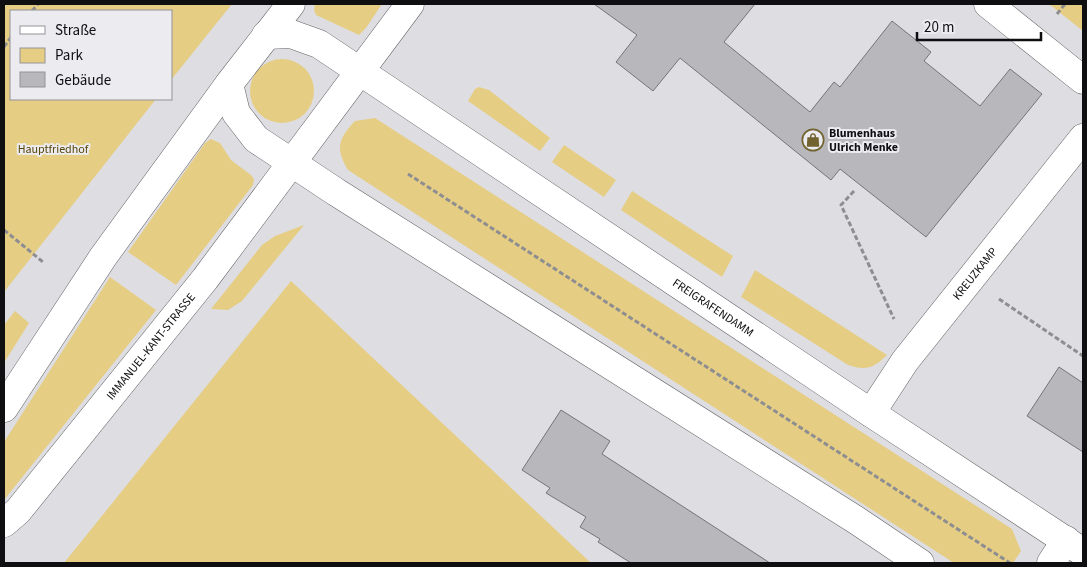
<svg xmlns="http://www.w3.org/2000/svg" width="1087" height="567" viewBox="0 0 1087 567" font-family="'Source Sans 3',sans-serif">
  <rect width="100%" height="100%" fill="#dedee2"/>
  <g fill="#e6cd84">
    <polygon points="4,4 232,4 171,80 171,11 11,11 11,99 156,99 4,292"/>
    <polygon points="315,4 382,4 366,28 359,35 316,15 314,10"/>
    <polygon points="1049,4 1083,4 1083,31"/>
    <circle cx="282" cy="91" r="32"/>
    <polygon points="479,87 489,90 550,138 540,151 468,101 475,89"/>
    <path d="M 375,118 L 1012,529 L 1021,551 L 1013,563 L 954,563 L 348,170 C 335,148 338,139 355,121 Z"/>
    <polygon points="211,139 220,143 231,160 251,175 254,179 253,185 176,285 128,252 205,143"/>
    <polygon points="564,145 616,180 604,197 552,162"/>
    <polygon points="632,191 733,256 722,277 621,210"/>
    <polygon points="304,225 242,301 228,310 211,309 262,245 275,236"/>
    <path d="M 755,270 L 887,355 C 874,368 866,371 848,365 L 741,297 Z"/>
    <polygon points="110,277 156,310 4,500 4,442"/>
    <polygon points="291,281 591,563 64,563"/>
    <polygon points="15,311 29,323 4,363 4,325"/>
  </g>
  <g fill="#b8b8bc" stroke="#757579">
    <polygon points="594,4 755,4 724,42 810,112 834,82 840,87 892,21 931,52 924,61 980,106 1010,69 1042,94 926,237 840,169 831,180 680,58 653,91 616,62 637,35"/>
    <polygon points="1059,367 1083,383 1083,452 1027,416"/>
    <polygon points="561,410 610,441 602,454 770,563 631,563 598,542 600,539 580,527 586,517 546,493 550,488 522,470"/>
  </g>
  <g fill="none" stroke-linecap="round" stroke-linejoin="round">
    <g stroke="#636467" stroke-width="29">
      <g id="minor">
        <polyline points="988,4 1083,80"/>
        <path id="s1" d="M 266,35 L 291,34 L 319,44 L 871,413 L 1083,552"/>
        <polyline points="229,84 236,113 256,139 336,192 856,520 920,563"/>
        <polyline points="4,408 103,257 229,84 291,4"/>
        <path id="s2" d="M 871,413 L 905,361 L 1083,138"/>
        <path id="s3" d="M 4,523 L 18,511 L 205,279 L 410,4"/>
        <polyline points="1051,563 1066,540"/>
      </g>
    </g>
    <g stroke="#8e8e91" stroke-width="3" stroke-dasharray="5 2.5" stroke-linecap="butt">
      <polyline points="32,11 38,4"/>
      <polyline points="1057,14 1065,4"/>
      <polyline points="4,47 11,37"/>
      <polyline points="408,174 1010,563"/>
      <polyline points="854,191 841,205 894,319"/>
      <polyline points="4,230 43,262"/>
      <polyline points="999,299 1083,356"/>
    </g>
    <use href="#minor" stroke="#fff" stroke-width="28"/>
  </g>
  <defs>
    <g id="shop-ring" transform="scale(1.125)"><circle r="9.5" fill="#ebebf0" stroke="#72622f" stroke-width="1.5"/><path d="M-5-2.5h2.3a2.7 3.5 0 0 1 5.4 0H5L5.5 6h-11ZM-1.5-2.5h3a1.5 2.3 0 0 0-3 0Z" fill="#72622f"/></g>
  </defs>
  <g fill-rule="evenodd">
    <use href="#shop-ring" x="813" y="140"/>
  </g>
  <g text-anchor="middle" stroke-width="4" stroke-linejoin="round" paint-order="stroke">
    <g font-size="12" font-weight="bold" fill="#0f0f11" stroke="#ebebf0" text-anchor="start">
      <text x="829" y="137">Blumenhaus<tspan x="829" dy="14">Ulrich Menke</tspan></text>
    </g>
    <g font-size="12" fill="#58470a" stroke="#ebebf0">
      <text x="53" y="153">Hauptfriedhof</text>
    </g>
    <g font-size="12" fill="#0f0f11" stroke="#ebebf0">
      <text dy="4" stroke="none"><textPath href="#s2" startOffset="174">KREUZKAMP</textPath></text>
      <text dy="4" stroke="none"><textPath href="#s1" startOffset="529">FREIGRAFENDAMM</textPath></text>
      <text dy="4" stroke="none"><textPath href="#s3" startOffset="230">IMMANUEL-KANT-STRASSE</textPath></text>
    </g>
  </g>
  <rect width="1087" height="567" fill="none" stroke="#0f0f11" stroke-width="10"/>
  <rect x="10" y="10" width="162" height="90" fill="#ebebf0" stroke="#939397"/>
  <rect x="20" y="26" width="25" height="8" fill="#ffffff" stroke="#939397"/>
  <text x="55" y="35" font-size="15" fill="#0f0f11">Straße</text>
  <rect x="20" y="48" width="25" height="15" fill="#e6cd84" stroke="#939397"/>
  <text x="55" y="60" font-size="15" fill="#0f0f11">Park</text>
  <rect x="20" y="72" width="25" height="15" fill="#b8b8bc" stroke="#939397"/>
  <text x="55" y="85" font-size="15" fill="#0f0f11">Gebäude</text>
  <path d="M917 32v8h124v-8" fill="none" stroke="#0f0f11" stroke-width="2.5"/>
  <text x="924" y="32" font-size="15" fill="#0f0f11" stroke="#ebebf0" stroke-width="4" paint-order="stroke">20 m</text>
</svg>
